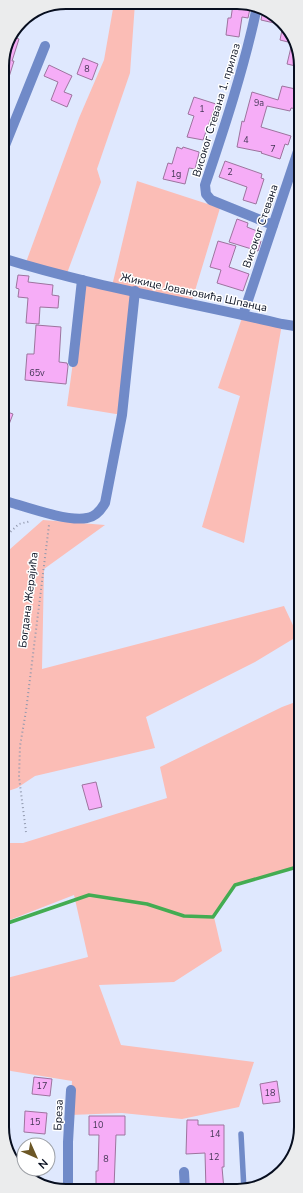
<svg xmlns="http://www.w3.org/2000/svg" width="303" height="1193" viewBox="0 0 303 1193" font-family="'Nunito Sans',sans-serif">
  <rect width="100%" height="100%" fill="#dfe8fe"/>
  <g fill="#fbbdb6">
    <polygon points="114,3 135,3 130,73 97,169 101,182 66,276 25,265 79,118 104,60"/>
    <polygon points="137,181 220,208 191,304 135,291 122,415 67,406 73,362 82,280 112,286"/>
    <polygon points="243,315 282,324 244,543 202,527 240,396 218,388"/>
    <polygon points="43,520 105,525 44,569 42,669 284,606 298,636 255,662 146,717 155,748 35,776 17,788 2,793 2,558 9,550"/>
    <polygon points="301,700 301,864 297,867 235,885 214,917 222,951 174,982 99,985 121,1045 254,1062 239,1107 182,1119 122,1113 70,1115 72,1081 11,1071 3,1068 3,979 88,957 74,895 2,923 2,843 23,843 167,798 160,767 282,707"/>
  </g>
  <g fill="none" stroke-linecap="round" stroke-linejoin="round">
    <polyline stroke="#43ac52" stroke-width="3.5" points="2,925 89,895 147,904 184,916 213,917 235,885 297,867 301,864"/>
  </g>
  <g fill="#f6adf7" stroke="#9d749e">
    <polygon points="233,4 251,4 248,18 242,17 239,37 226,35 228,18 231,18"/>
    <polygon points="263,10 285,24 300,57 300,67 287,64 292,43 280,40 283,25 261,20"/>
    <polygon points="13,37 19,39 12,61 14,61 4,93 2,93 2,62"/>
    <polygon points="83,58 98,64 92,80 77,74"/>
    <polygon points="49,65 72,76 64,92 72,95 67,107 51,100 58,82 44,76"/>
    <polygon points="282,86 300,90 300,101 298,109 291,108 290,111 267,106 261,127 291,136 288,145 285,144 280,159 261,153 262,152 237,147 242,121 244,122 252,92 278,100"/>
    <polygon points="194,97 216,104 203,140 187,137 194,116 188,114"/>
    <polygon points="177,147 182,149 183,147 199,152 199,153 195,169 189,168 185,184 163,179 168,163 172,164"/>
    <polygon points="225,161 262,174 261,178 264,179 256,204 243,200 247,187 219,177"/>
    <polygon points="237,219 248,223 247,227 257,231 254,239 261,241 258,251 229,242"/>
    <polygon points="218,241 236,246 229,267 249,274 243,291 217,283 221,270 210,267"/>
    <polygon points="18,275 29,276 28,282 53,285 52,295 59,296 58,308 40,307 39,324 26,323 28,298 18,297 19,289 16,288"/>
    <polygon points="36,325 61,327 59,362 67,363 68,366 66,384 25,380 27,354 34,354"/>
    <polygon points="2,410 13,414 3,440 2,440"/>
    <polygon points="96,782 102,807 89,810 82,785"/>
    <polygon points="34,1077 52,1079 50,1096 32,1094"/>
    <polygon points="277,1081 280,1102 263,1104 260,1084"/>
    <polygon points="25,1111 47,1113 45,1134 24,1132"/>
    <polygon points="89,1116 125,1116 125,1135 116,1135 114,1188 96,1188 96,1171 98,1171 99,1135 89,1135"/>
    <polygon points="187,1120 198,1120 198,1125 224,1125 224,1167 222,1167 224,1190 206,1190 205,1153 186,1154"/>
  </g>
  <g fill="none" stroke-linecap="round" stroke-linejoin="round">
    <g stroke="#9098ad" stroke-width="2" stroke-dasharray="1 3" stroke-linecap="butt">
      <polyline points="2,558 9,533 19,524 31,521"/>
      <polyline points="26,832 19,777 20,746 26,711 49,525"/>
    </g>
    <polyline stroke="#708ac8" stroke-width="5.5" points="241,1134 244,1190"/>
    <g stroke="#708ac8" stroke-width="10">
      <path d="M 257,7 C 244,68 225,126 205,185 L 206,194 L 211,200 L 273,225"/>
      <polyline points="2,153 45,46"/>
      <path d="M 2,258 C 94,287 189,302 282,324 L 301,327"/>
      <polyline points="243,315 300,145"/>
      <polyline points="73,362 82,280"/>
      <path d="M 2,500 C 24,506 66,522 87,518 C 95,517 101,510 105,503 L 122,415 L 135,291"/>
      <polyline points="184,1172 185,1190"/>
      <polyline points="68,1190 68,1142 71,1090"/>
    </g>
  </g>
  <g text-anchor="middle" stroke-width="3" stroke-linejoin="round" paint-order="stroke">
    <g font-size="9" fill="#433655">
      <text x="87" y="72">8</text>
      <text x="259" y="106">9a</text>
      <text x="202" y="112">1</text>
      <text x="246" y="143">4</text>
      <text x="273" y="152">7</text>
      <text x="230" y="175">2</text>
      <text x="176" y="177">1g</text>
      <text x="37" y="376">65v</text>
      <text x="42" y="1089">17</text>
      <text x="270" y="1096">18</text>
      <text x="35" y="1125">15</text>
      <text x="98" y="1128">10</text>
      <text x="215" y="1137">14</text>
      <text x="214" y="1160">12</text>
      <text x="106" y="1162">8</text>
    </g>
    <g font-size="11" fill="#070e1f" stroke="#fff">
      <text transform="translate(216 110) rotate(-73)" y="4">Високог Стевана 1. прилаз</text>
      <text transform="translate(260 226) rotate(-71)" y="4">Високог Стевана</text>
      <text transform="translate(194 292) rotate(12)" y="4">Жикице Јовановића Шпанца</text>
      <text transform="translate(28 600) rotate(-83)" y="4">Богдана Жерајића</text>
      <text transform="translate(58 1115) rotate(-87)" y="4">Бреза</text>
    </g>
  </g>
  <path d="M0 0H303V1193H0ZM66 9H237A57 57 0 0 1 294 66V1127A57 57 0 0 1 237 1184H66A57 57 0 0 1 9 1127V66A57 57 0 0 1 66 9Z" fill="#ebeced" fill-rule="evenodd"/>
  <path fill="none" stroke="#070e1f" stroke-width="2" d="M66 9H237A57 57 0 0 1 294 66V1127A57 57 0 0 1 237 1184H66A57 57 0 0 1 9 1127V66A57 57 0 0 1 66 9Z"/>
  <g transform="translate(36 1157) rotate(135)"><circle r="19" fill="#ffffff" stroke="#9c9fa5"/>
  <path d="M0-3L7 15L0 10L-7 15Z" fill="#6c5726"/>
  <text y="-6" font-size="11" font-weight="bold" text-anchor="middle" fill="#070e1f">N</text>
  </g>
</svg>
